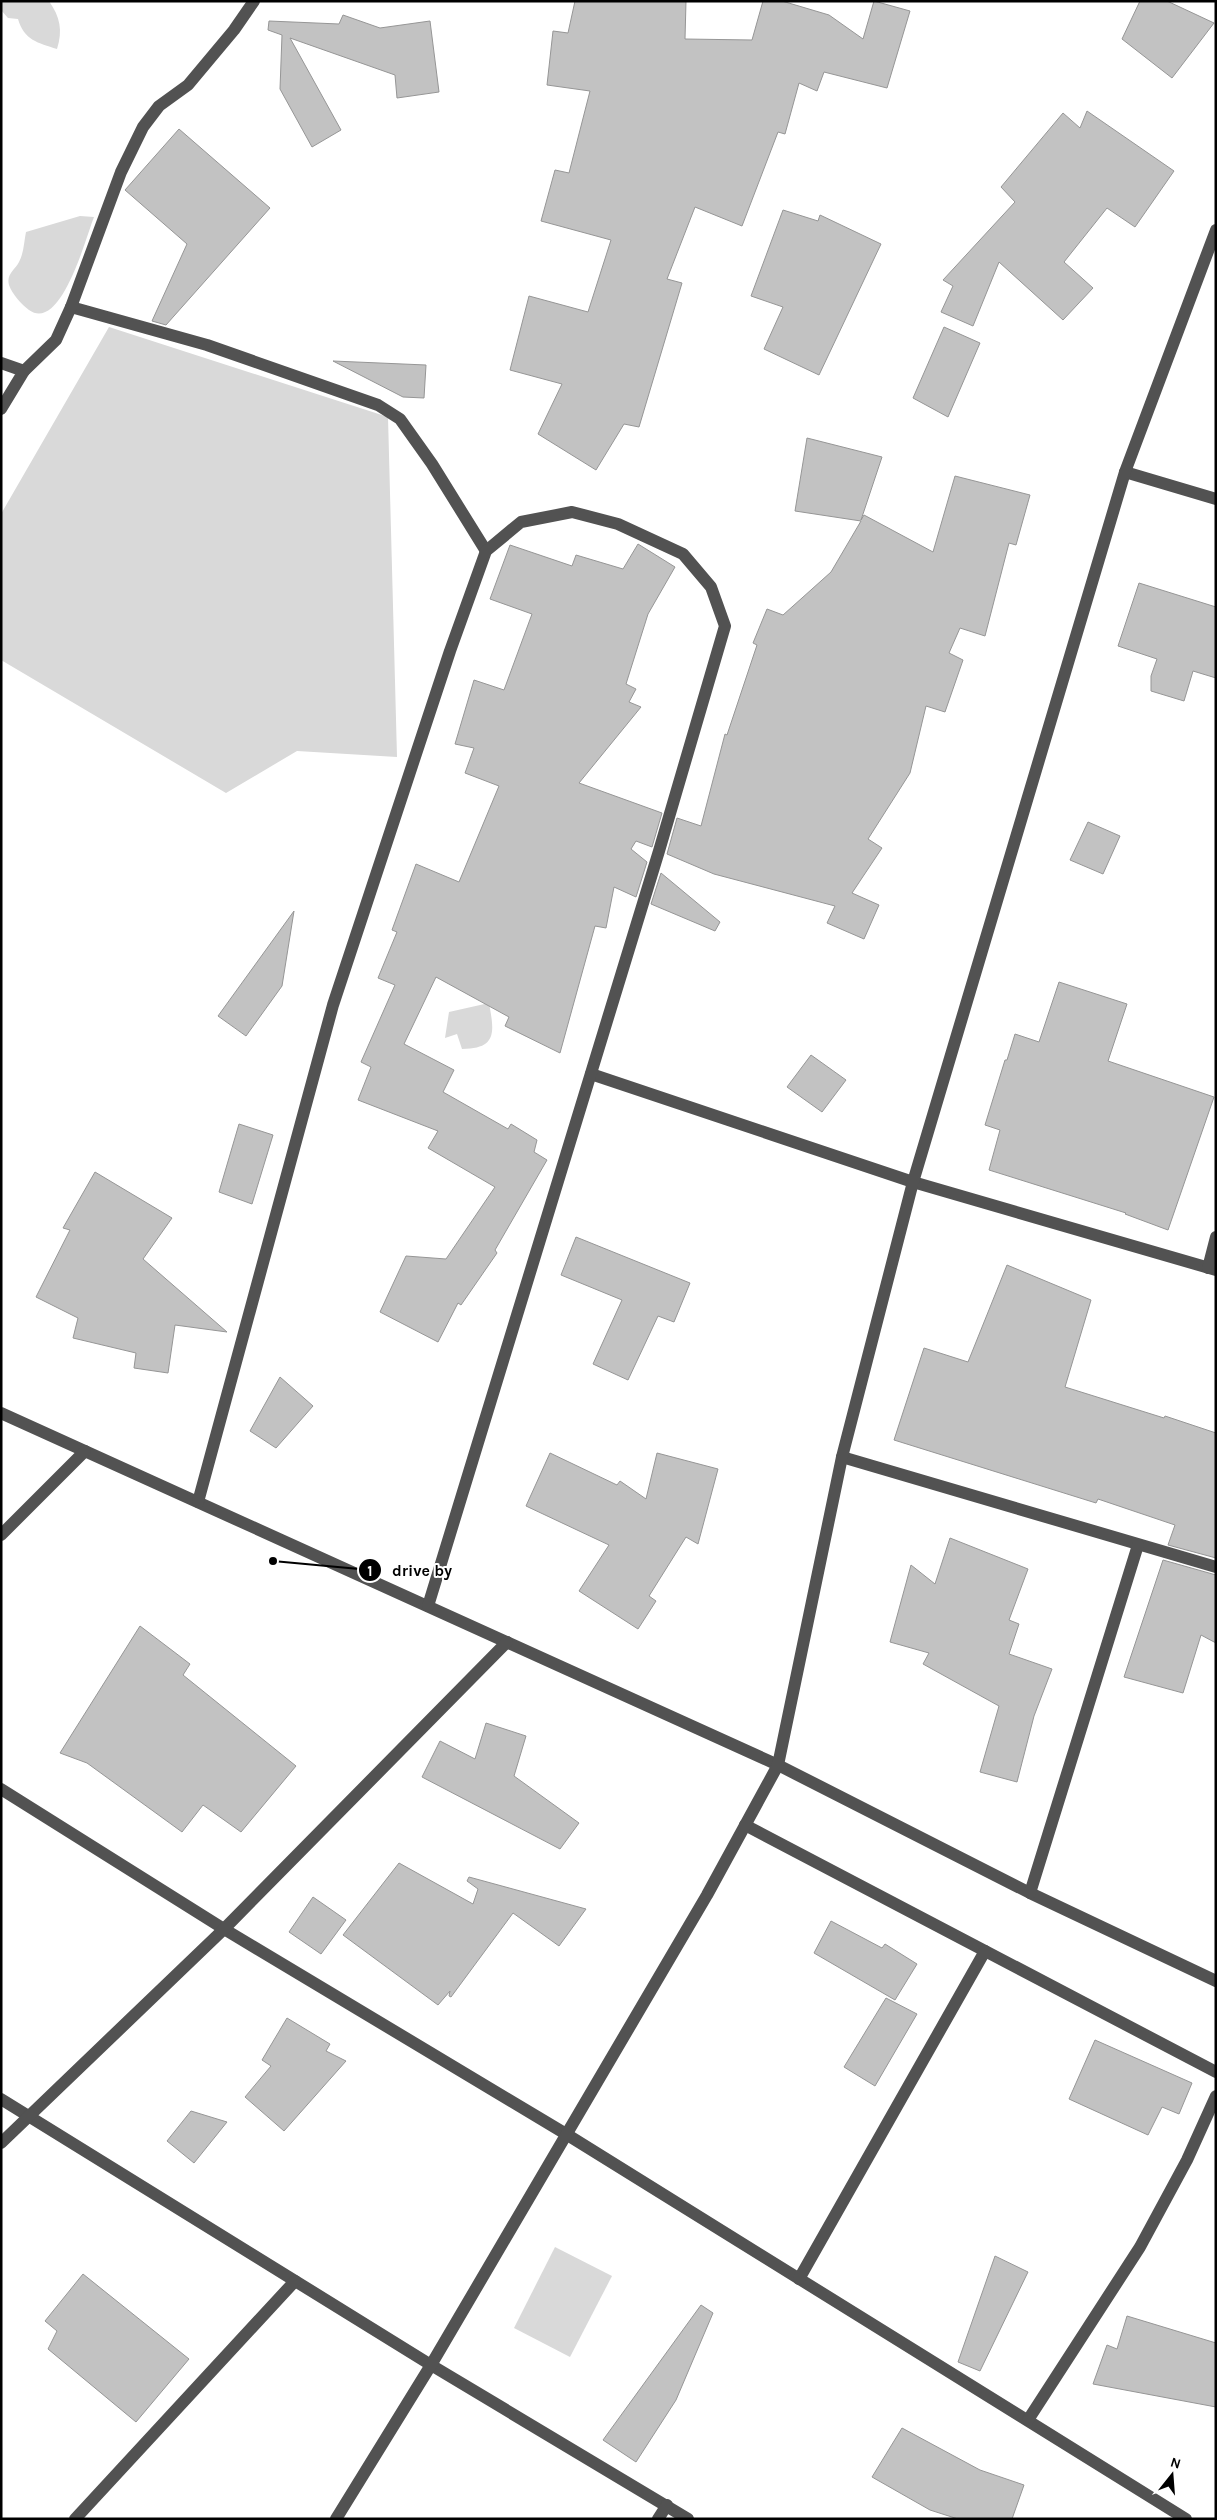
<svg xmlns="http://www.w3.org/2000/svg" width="1217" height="2520" viewBox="0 0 1217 2520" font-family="Karla,sans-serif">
  <rect width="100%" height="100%" fill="#fff"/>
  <g fill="#d9d9d9">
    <path d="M 1,1 L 49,1 C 60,17 63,30 57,49 C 38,43 24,40 18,19 L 8,18 L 1,10 Z"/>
    <path d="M 80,216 L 94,217 C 86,237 61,333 29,310 C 22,305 12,294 9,285 C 6,274 15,270 19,262 C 24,253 24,241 26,232 Z"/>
    <polygon points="109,327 388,417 397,757 297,751 226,793 1,660 1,514"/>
    <path d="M 489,1003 C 494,1031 498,1049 462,1049 L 457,1034 L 445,1038 L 449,1012 Z"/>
    <polygon points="555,2247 612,2276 570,2357 514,2328"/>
  </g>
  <g fill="#c2c2c2" stroke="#969696">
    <polygon points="575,1 686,1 685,39 752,40 763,1 782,1 829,15 863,39 874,1 910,11 887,88 824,72 817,91 799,83 785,134 778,132 742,226 695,207 667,279 682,283 639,427 624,424 596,470 538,434 562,384 510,370 529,296 588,312 611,240 541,221 555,170 569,173 590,91 547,85 553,31 568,33"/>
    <polygon points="1140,1 1167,1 1214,23 1172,78 1122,39"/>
    <polygon points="343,15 380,28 430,21 439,92 397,98 395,75 290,38 341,130 312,147 280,89 282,35 268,30 269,21 339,24"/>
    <polygon points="1087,111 1174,171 1135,227 1107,208 1064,262 1093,288 1063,320 999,262 973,326 941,312 953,286 943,280 1015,202 1001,187 1063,113 1080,128"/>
    <polygon points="179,129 270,208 166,325 152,321 187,244 125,190"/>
    <polygon points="783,210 818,221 820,215 881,244 819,375 764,349 783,307 751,296"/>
    <polygon points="944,327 980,343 948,417 913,398"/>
    <polygon points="333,361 426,365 424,398 403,397"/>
    <polygon points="807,438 882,457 861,520 864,515 933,552 955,476 1030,495 1016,545 1009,543 985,636 960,628 949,653 963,660 945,712 926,706 910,773 868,839 882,848 852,893 879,905 864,939 827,923 835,906 714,874 667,854 677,818 701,826 725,734 727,735 757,645 753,643 767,609 783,615 831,572 861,521 795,511"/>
    <polygon points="638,544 675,567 648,614 626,684 636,689 629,702 641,707 579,783 662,813 652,847 636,841 631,849 647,862 636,897 614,887 606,928 595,926 560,1053 505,1026 509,1017 436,977 404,1044 454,1070 443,1092 508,1129 511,1124 537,1140 534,1152 547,1160 495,1250 497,1253 461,1305 458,1303 438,1342 380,1312 406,1256 446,1259 495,1187 428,1148 438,1131 358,1100 371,1067 361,1062 395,985 378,978 397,932 392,930 416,864 459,882 499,786 465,773 474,748 455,744 474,680 504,690 532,614 490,599 510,545 572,566 576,555 623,569"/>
    <polygon points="1139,583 1216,607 1216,678 1193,671 1184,701 1151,691 1151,676 1157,659 1118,646"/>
    <polygon points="1088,822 1120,836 1103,874 1070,860"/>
    <polygon points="661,873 720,922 715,931 651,904"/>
    <polygon points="294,911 282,986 246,1036 218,1016"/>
    <polygon points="1059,982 1127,1004 1108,1061 1214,1097 1168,1230 1125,1214 1126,1213 989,1170 1000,1130 985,1125 1005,1060 1007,1060 1015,1034 1039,1042"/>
    <polygon points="811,1055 846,1080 822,1112 787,1087"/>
    <polygon points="239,1124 273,1135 252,1204 219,1192"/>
    <polygon points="95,1172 172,1218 143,1259 227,1332 175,1325 168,1373 134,1368 136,1353 73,1338 78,1318 36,1297 70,1230 63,1228"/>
    <polygon points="576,1237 690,1283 674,1322 658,1316 628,1380 593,1364 622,1300 561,1275"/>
    <polygon points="1007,1265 1091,1300 1065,1387 1164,1418 1165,1416 1216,1433 1216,1558 1168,1545 1175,1525 1098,1499 1096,1503 894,1440 924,1348 968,1362"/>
    <polygon points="280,1377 313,1406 276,1448 250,1431"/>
    <polygon points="550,1453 617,1485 620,1481 646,1499 657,1453 718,1469 698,1544 686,1537 649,1596 656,1601 638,1629 579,1591 609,1545 526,1506"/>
    <polygon points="950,1538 1028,1569 1009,1620 1019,1624 1009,1654 1052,1669 1034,1716 1017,1782 980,1772 999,1706 923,1664 929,1653 890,1642 911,1565 935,1584"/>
    <polygon points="1163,1560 1216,1575 1216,1643 1201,1635 1183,1693 1124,1677"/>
    <polygon points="140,1626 190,1664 183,1675 296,1766 241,1832 203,1805 182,1832 87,1763 60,1753"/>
    <polygon points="486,1723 526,1736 514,1776 579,1823 560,1849 422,1777 440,1741 475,1759"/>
    <polygon points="399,1863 473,1904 478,1889 467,1881 469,1877 586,1909 559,1946 513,1913 451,1997 449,1996 450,1991 438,2005 343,1935"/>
    <polygon points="313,1897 346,1920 321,1954 289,1932"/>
    <polygon points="831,1921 882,1948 885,1944 917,1964 895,2000 814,1953"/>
    <polygon points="886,1998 917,2014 875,2086 844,2067"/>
    <polygon points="287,2018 330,2044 326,2051 346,2061 284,2131 245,2097 271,2066 262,2060"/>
    <polygon points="1095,2040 1192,2083 1179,2114 1162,2107 1148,2135 1069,2099"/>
    <polygon points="191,2111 227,2122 194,2163 167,2141"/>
    <polygon points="995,2256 1028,2272 980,2371 958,2362"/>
    <polygon points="83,2274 189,2359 136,2422 48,2349 57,2331 45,2321"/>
    <polygon points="701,2305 713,2313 676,2400 636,2462 603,2440"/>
    <polygon points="1127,2316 1216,2343 1216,2407 1093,2384 1107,2345 1117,2349"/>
    <polygon points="902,2428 980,2470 1024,2485 1012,2519 958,2519 930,2510 872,2477"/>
  </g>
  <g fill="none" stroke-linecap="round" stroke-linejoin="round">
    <g stroke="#525252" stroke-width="12">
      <polyline points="71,307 207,345 378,405 400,419 432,464 486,551"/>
      <polyline points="1,363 24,371 1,409"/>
      <polyline points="24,371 56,340 71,307 121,172 143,127 159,106 188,85 234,30 254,1"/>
      <polyline points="1125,472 1216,499"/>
      <polyline points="591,1074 913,1182 1216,1270"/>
      <polyline points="1208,1268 1216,1237"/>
      <polyline points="1,1413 778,1765 1030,1893 1216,1981"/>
      <polyline points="842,1457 1216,1567"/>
      <polyline points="198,1502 333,1005 450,651 486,551 521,522 572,512 618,524 683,554 711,587 725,626 659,851 428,1606"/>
      <polyline points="1,1535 85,1451"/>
      <polyline points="1,1789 224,1929 566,2134 1186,2519"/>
      <polyline points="745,1825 1216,2072"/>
      <polyline points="1030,1893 1138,1545"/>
      <polyline points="1,2099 431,2365 688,2519"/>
      <polyline points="1,2143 224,1929 507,1642"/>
      <polyline points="799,2279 985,1951"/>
      <polyline points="1028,2420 1140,2247 1187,2160 1216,2096"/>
      <polyline points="75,2519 295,2281"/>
      <polyline points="336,2519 431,2365 707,1895 778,1765 842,1457 913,1182 1125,472 1216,230"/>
      <polyline points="658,2519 667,2505"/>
    </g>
  </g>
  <path fill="none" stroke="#000" stroke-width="2" d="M273 1561L370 1570"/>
  <g fill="#000" stroke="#fff" stroke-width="2">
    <circle cx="273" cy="1561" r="5"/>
    <circle cx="370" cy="1570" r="12"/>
  </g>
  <g font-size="15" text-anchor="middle" font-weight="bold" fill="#fff">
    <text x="370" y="1576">1</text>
  </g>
  <g font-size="16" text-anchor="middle" font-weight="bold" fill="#000" stroke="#fff" stroke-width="4" stroke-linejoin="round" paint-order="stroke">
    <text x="422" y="1576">drive by</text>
  </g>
  <rect width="1217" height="2520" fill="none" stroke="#000000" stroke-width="5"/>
  <g transform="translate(1172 2475) rotate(17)" stroke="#ffffff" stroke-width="4" paint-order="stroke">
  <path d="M0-4L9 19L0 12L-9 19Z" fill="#000000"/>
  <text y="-8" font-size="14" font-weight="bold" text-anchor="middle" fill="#000000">N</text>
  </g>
</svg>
